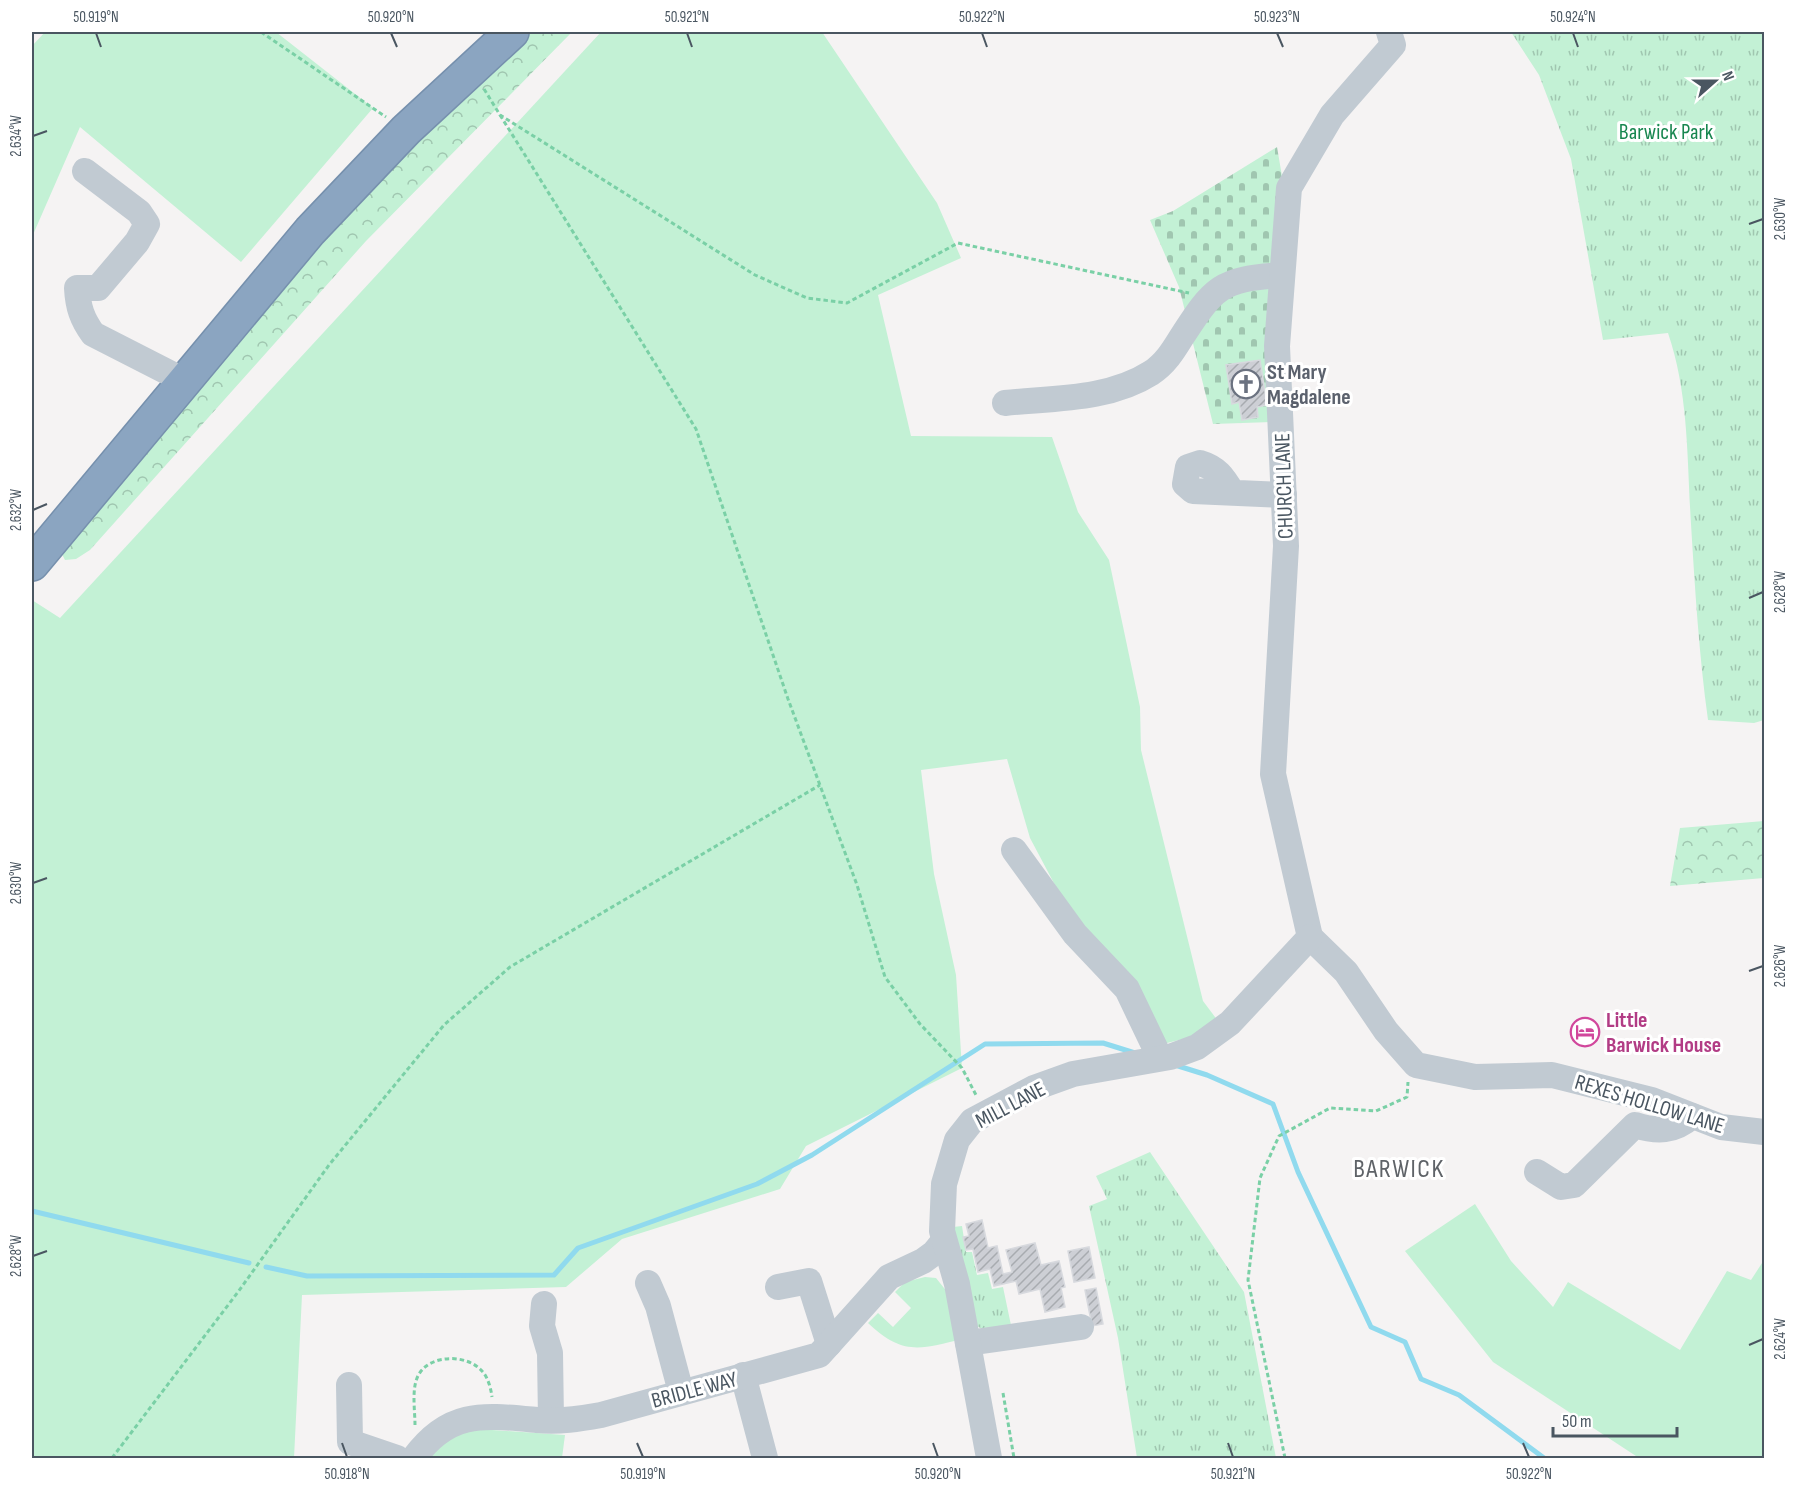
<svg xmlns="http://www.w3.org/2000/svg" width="1796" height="1490" viewBox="0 0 1796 1490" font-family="'Sofia Sans Condensed',sans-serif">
  <defs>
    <pattern id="forest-crowns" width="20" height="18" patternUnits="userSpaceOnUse" patternTransform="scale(1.5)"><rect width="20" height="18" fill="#c3f1d5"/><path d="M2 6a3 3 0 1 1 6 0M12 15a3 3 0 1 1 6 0" fill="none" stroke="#a0c6b0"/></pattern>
    <pattern id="cemetery-stones" width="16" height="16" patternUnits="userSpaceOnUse" patternTransform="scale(1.5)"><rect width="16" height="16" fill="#c3f1d5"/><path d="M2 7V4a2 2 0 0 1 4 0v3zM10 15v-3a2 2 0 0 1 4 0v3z" fill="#a0c6b0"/></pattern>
    <pattern id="park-tufts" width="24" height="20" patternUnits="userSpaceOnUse" patternTransform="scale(1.5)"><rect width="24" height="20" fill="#c3f1d5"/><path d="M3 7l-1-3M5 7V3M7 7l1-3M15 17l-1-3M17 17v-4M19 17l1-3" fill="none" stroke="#a0c6b0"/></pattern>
    <pattern id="building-hatch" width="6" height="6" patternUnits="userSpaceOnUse" patternTransform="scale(1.5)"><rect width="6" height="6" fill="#cdcfd5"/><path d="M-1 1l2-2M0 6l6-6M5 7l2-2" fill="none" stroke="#a8abb0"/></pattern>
  </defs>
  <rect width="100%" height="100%" fill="#f5f3f3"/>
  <g fill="#c3f1d5">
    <polygon points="45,32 276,32 373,108 241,262 80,127 32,237 32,46"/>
    <polygon points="601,32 822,32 937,203 961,258 878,295 911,436 1052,437 1078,512 1109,560 1140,707 1141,750 1203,1001 1218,1021 1195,1036 1163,1044 1073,919 1030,838 1007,759 921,770 934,874 956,975 962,1068 806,1146 780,1189 622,1239 566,1287 302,1295 294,1458 32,1458 32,600 60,618"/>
    <polygon points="1475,1204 1511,1261 1553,1307 1568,1282 1680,1350 1727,1271 1751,1280 1764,1260 1764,1458 1639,1458 1493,1362 1405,1251"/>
    <path d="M 925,1277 L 936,1278 L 948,1293 L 962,1339 C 919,1350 902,1355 868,1323 L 878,1313 L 893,1327 L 911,1308 L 895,1292 L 905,1282 Z"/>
    <polygon points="464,1428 565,1435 562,1458 427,1458 431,1451"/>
  </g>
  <g fill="url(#forest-crowns)">
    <polygon points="522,32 572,32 366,241 90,550 76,559 65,560 62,554 244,318"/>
    <polygon points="1764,821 1764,878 1670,886 1680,828"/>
  </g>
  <polygon fill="url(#cemetery-stones)" points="1277,147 1283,182 1272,422 1213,424 1179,287 1150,220 1173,211"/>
  <g fill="url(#park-tufts)">
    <path d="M 1511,32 L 1764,32 L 1764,720 L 1754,723 L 1708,720 C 1699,655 1695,589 1691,524 C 1687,461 1689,394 1668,333 L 1603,340 L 1571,159 L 1539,75 Z"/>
    <polygon points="1150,1152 1244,1292 1276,1458 1137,1458 1118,1338 1089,1206 1107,1199 1096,1176"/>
    <polygon points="962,1226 966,1252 972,1252 977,1275 988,1273 992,1289 1003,1287 1012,1330 982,1329 972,1323 953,1227"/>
  </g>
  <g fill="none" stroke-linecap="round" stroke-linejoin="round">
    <g stroke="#90daee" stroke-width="5">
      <polyline points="1175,1065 1207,1075 1273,1104 1298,1172 1371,1327 1405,1342 1421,1379 1459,1395 1544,1458"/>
      <polyline points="32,1211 249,1263"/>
      <polyline points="266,1267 307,1276 554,1275 578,1248 757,1184 812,1155 985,1044 1103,1043 1135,1053"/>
    </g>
  </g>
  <g fill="url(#building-hatch)" stroke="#d7d9de" stroke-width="1.5">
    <polygon points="1260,360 1267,405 1257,407 1258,417 1242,420 1239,402 1232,404 1226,365"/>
    <polygon points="982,1220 988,1248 997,1246 1003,1274 1012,1272 1006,1250 1035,1243 1041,1265 1059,1261 1065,1287 1061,1288 1065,1307 1045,1312 1040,1289 1019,1294 1016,1281 994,1286 990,1269 978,1272 973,1249 966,1250 963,1237 969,1236 966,1224"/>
    <polygon points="1089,1247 1095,1278 1074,1282 1068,1251"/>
    <polygon points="1096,1288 1103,1324 1092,1326 1085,1290"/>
  </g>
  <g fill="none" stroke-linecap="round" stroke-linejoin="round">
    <g stroke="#7690ad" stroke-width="36">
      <polyline id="highway" points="32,564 310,231 406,130 512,32"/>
    </g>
    <g stroke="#7ad0a6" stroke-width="3" stroke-dasharray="4.5 3" stroke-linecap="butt">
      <polyline points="261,32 386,117"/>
      <polyline points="484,89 500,115 755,275 807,298 847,303 958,243 1189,293"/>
      <polyline points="500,115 696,429 788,699 857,885 885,977 920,1024 962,1068 976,1095"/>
      <polyline points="1003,1393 1014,1458"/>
      <path d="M 415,1425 C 415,1410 411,1387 419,1374 C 431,1354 467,1354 482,1371 C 488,1377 491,1389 492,1397"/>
      <polyline points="112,1458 238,1292 329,1165 444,1025 510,967 820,785"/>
      <polyline points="1285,1458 1248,1280 1260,1178 1279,1136 1330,1108 1376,1111 1407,1097 1408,1082"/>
    </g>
    <g stroke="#c1cad2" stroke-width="26">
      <path d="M 85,171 L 139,212 L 147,224 L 137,242 L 98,288 L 77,288 C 78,307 82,319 93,334 L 185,381"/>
      <path d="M 1005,403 C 1053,398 1109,400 1151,373 C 1165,364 1173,351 1181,338 C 1214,287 1220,279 1282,275"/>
      <path d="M 1232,492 C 1223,477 1217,468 1200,463 L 1188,467 L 1185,484 L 1193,491 L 1284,495"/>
      <polyline points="1014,850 1075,934 1127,989 1160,1058"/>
      <polyline points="1310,937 1273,774 1286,546 1277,346 1289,188 1332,115 1393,45 1389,32"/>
      <polyline points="1310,937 1346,972 1386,1031 1416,1065 1475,1077 1552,1075 1652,1100 1721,1127 1764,1132"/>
      <path d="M 1537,1172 L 1561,1187 L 1574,1185 L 1635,1125 C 1657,1132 1674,1132 1692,1116"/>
      <polyline points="648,1283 658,1306 681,1392"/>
      <polyline points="778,1287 809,1281 829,1344"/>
      <polyline points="544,1304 542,1326 550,1353 551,1420"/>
      <polyline points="968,1343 1081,1327"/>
      <polyline points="743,1375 765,1458"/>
      <polyline points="349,1385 350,1442 397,1458"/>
      <path d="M 414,1458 C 449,1410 483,1415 537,1420 C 559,1422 579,1419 601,1415 L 819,1355 L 889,1277 L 923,1261 L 934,1253 L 943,1242"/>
      <polyline points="989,1458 957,1284 942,1231 944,1184 957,1140 972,1121 1034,1088 1073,1074 1170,1057 1197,1047 1230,1023 1310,937"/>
    </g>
    <use href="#highway" stroke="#8ba5c1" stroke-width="33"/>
  </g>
  <path fill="none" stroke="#4a5661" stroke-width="2" d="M 96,33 L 101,47M 391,33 L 397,47M 687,33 L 692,47M 982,33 L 987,47M 1277,33 L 1283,47M 1573,33 L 1578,47M 33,136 L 47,131M 1749,224 L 1763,219M 33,510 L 47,504M 1749,598 L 1763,592M 33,883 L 47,878M 1749,971 L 1763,966M 33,1256 L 47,1251M 1749,1345 L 1763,1339M 342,1443 L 347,1457M 637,1443 L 643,1457M 933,1443 L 938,1457M 1228,1443 L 1233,1457M 1523,1443 L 1529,1457"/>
  <defs>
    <g id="church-ring" transform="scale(1.5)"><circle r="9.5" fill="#fff" stroke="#6b7280" stroke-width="1.5"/><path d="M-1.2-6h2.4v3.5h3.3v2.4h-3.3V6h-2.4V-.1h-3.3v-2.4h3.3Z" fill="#6b7280"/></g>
    <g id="hotel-ring" transform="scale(1.5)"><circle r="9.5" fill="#fff" stroke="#d1479c" stroke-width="1.5"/><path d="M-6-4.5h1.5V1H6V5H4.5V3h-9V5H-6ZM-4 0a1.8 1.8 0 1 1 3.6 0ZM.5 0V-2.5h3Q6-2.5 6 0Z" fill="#d1479c"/></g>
  </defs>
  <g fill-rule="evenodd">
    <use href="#church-ring" x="1246" y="384"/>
    <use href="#hotel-ring" x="1585" y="1032"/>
  </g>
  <g text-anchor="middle" stroke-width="6" stroke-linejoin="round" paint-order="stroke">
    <g font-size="22" fill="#17864f" stroke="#fff">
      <text x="1666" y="139">Barwick Park</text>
    </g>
    <g font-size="22" font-weight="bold" fill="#5b616d" stroke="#fff" text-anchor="start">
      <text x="1267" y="379">St Mary<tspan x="1267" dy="25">Magdalene</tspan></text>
    </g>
    <g font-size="22" fill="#4a5661" stroke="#fff">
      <text transform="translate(1283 486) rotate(-92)" y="8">CHURCH LANE</text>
      <text transform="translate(1650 1103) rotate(17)" y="8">REXES HOLLOW LANE</text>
      <text transform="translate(1010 1104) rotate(-28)" y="8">MILL LANE</text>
      <text transform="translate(694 1389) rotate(-15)" y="8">BRIDLE WAY</text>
    </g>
    <g font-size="22" font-weight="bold" fill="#b23c85" stroke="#fff" text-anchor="start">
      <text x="1606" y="1027">Little<tspan x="1606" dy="25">Barwick House</tspan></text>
    </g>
    <g font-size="26" letter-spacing="1.5" fill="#5f6368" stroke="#fff">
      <text x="1399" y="1177">BARWICK</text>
    </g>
  </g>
  <rect width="1796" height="1490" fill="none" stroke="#ffffff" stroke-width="66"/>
  <g transform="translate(1715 81) rotate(69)" stroke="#ffffff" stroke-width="4.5" paint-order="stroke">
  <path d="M0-4.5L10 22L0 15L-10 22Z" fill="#4a5661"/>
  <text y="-9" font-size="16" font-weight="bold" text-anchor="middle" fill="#4a5661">N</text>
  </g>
  <path d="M1553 1427v9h124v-9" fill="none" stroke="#4a5661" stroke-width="3"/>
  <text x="1562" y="1427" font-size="18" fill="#4a5661" stroke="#ffffff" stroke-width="4.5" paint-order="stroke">50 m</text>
  <rect x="33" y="33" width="1730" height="1424" fill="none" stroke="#4a5661" stroke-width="2"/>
  <g font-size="15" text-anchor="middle" fill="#4a5661">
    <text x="96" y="22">50.919°N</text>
    <text x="391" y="22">50.920°N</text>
    <text x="687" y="22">50.921°N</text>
    <text x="982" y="22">50.922°N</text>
    <text x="1277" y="22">50.923°N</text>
    <text x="1573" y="22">50.924°N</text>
    <text transform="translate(16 136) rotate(-90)" y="5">2.634°W</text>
    <text transform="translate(1780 219) rotate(-90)" y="5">2.630°W</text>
    <text transform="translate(16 510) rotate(-90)" y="5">2.632°W</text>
    <text transform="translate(1780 592) rotate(-90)" y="5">2.628°W</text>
    <text transform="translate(16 883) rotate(-90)" y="5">2.630°W</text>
    <text transform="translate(1780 966) rotate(-90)" y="5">2.626°W</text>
    <text transform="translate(16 1256) rotate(-90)" y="5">2.628°W</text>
    <text transform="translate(1780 1339) rotate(-90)" y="5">2.624°W</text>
    <text x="347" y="1479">50.918°N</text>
    <text x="643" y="1479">50.919°N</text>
    <text x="938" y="1479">50.920°N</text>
    <text x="1233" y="1479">50.921°N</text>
    <text x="1529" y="1479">50.922°N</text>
  </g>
</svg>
